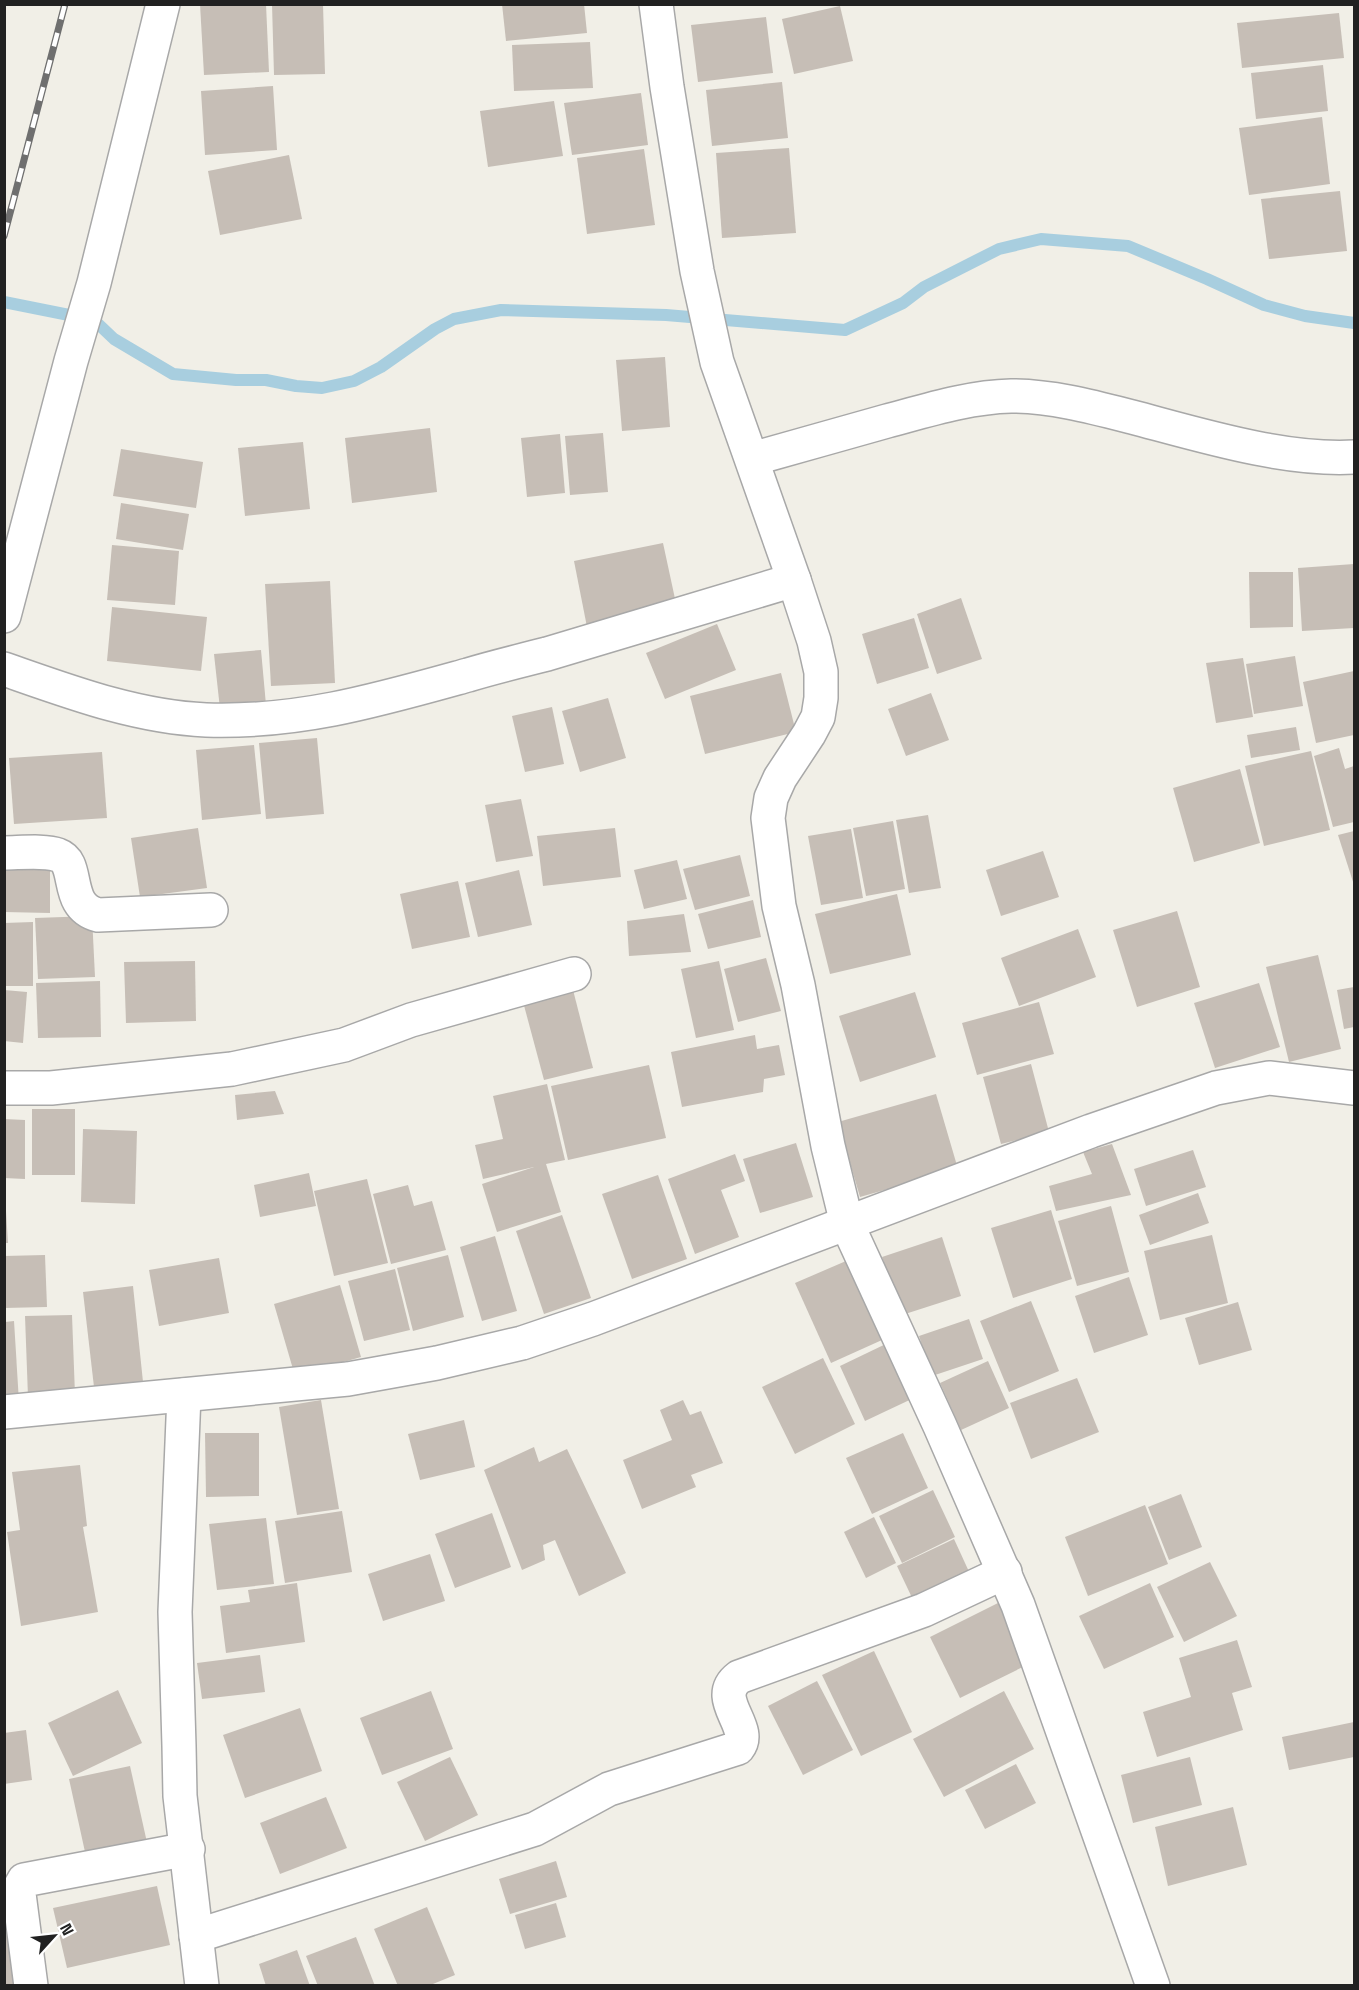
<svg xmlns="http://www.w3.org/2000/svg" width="1359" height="1990" viewBox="0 0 1359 1990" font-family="'Space Grotesk',sans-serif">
  <rect width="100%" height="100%" fill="#f1efe7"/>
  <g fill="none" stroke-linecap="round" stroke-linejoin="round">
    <polyline stroke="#a8cedf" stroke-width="12" points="4,302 94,320 114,339 173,374 236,380 266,380 296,386 322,388 354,381 381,367 435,329 454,319 501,310 666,315 845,330 903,303 924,287 999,249 1041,239 1128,246 1207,279 1264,305 1305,316 1354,323"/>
  </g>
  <g fill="#c6beb6">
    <polygon points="200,4 266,4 269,72 204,75"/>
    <polygon points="272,4 323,4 325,74 274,75"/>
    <polygon points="502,4 584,4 587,33 506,41"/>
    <polygon points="840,6 853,61 794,74 782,19"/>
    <polygon points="1339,13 1344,58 1242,68 1237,23"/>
    <polygon points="766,17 773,73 698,82 691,25"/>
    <polygon points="590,42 593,88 514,91 512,45"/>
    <polygon points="1323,65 1328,111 1256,119 1251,73"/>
    <polygon points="782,82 788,138 712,146 706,90"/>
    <polygon points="273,86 277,150 205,155 201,91"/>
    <polygon points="641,93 648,145 572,155 564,103"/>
    <polygon points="554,101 563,156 488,167 480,111"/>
    <polygon points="1322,117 1330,184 1249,195 1239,128"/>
    <polygon points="789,148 796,233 722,238 716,153"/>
    <polygon points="644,149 655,225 587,234 577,158"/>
    <polygon points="289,155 302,219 220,235 208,171"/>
    <polygon points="1340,191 1347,251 1269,259 1261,199"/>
    <polygon points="665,357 670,427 622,431 616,360"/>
    <polygon points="430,428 437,492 352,503 345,438"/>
    <polygon points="603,433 608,492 570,495 565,436"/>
    <polygon points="560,434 565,493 527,497 521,438"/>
    <polygon points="303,442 310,509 245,516 238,448"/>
    <polygon points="121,449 203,462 196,508 113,496"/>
    <polygon points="121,503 189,514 183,550 116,539"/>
    <polygon points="663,543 677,608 587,627 574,561"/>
    <polygon points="112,545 179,551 175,605 107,600"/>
    <polygon points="1354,564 1354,628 1302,631 1298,568"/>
    <polygon points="1249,572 1293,572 1293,627 1250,628"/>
    <polygon points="330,581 335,683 271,686 265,584"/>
    <polygon points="961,598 982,659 937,674 917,614"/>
    <polygon points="112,607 207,617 201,671 107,661"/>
    <polygon points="914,618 929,668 877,684 862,634"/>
    <polygon points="717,624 736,670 665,699 646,653"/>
    <polygon points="261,650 266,705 220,709 214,654"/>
    <polygon points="1295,656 1303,706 1254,714 1246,664"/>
    <polygon points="1243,658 1253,717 1216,723 1206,663"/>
    <polygon points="1354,671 1354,735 1316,743 1303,682"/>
    <polygon points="781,673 796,732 705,754 690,696"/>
    <polygon points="931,693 949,740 906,756 888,709"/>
    <polygon points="608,698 626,758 580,772 562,711"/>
    <polygon points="552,707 564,764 525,772 512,716"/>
    <polygon points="1296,727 1300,750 1251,758 1247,735"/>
    <polygon points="317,738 324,814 266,819 259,743"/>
    <polygon points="254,745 261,814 202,820 196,750"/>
    <polygon points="1339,748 1345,769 1354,766 1354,822 1333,827 1314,756"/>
    <polygon points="1311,751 1330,830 1264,846 1245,766"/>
    <polygon points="102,752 107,818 14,824 9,758"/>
    <polygon points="1240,769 1260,843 1194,862 1173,788"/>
    <polygon points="521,799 533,856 496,862 485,805"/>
    <polygon points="928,815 941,888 909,893 896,820"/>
    <polygon points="893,821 905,889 866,896 853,828"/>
    <polygon points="198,828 207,888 140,897 131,838"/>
    <polygon points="615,828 621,877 543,886 537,836"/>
    <polygon points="851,829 863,898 821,905 808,836"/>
    <polygon points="1354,831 1354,885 1338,835"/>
    <polygon points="1043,851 1059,897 1001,916 986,870"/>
    <polygon points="740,855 750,896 695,910 683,869"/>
    <polygon points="4,858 50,859 50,913 4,912"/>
    <polygon points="677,860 687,899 644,909 634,870"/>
    <polygon points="519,870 532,925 478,937 465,883"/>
    <polygon points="458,881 470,937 412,949 400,894"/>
    <polygon points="897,894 911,955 830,974 815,914"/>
    <polygon points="753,900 761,937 708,949 698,914"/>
    <polygon points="1177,911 1200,987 1137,1007 1113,930"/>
    <polygon points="684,914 691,952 629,956 627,921"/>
    <polygon points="92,916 95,977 38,979 35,918"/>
    <polygon points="33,922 33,986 4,986 4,923"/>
    <polygon points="1078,929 1096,977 1019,1006 1001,958"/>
    <polygon points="1318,955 1341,1049 1289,1062 1266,967"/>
    <polygon points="766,958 781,1011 738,1022 724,969"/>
    <polygon points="195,961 196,1021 126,1023 124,962"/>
    <polygon points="719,961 734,1030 696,1038 681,969"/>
    <polygon points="100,981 101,1037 38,1038 36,983"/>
    <polygon points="1259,983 1280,1047 1215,1068 1194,1003"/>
    <polygon points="572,986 593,1068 544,1080 522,998"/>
    <polygon points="1354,987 1354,1027 1344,1029 1337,990"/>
    <polygon points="4,990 27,992 23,1043 4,1041"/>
    <polygon points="915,992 936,1057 860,1082 839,1016"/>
    <polygon points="1039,1002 1054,1054 977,1075 962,1023"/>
    <polygon points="755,1035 757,1049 779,1045 785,1075 764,1079 763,1092 682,1107 671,1052"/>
    <polygon points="1031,1064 1049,1132 1001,1144 983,1077"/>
    <polygon points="649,1065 666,1138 568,1160 551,1086"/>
    <polygon points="547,1084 565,1160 546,1164 561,1212 497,1232 482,1184 534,1167 483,1179 475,1145 503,1139 493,1096"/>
    <polygon points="275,1091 284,1114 237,1120 235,1095"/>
    <polygon points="936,1094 958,1169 860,1197 838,1122"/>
    <rect x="32" y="1109" width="43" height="66"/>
    <polygon points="4,1119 25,1120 25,1179 4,1178"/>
    <polygon points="83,1129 137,1131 135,1204 81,1202"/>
    <polygon points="796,1143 813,1197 760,1213 743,1159"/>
    <polygon points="1112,1144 1131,1195 1056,1211 1049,1186 1092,1174 1083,1152"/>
    <polygon points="1193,1150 1206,1187 1146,1206 1134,1169"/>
    <polygon points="735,1154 745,1181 721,1190 739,1237 695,1254 668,1179"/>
    <polygon points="309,1173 316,1206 260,1217 254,1185"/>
    <polygon points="658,1175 687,1259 632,1279 602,1194"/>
    <polygon points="367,1179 388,1263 334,1276 314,1191"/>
    <polygon points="408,1185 414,1206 432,1201 446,1250 391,1264 373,1194"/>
    <polygon points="1198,1193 1209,1223 1150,1245 1139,1215"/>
    <polygon points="1111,1206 1129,1272 1077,1286 1058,1221"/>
    <polygon points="1051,1210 1072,1279 1013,1298 991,1228"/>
    <polygon points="4,1211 6,1211 8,1243 4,1243"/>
    <polygon points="562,1215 591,1298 544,1314 516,1231"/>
    <polygon points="1212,1235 1228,1303 1160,1320 1144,1251"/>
    <polygon points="495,1236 517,1311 482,1321 460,1247"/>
    <polygon points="942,1237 961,1296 902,1315 882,1257"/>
    <polygon points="45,1255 47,1307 4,1308 4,1256"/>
    <polygon points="448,1255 464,1317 413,1331 397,1268"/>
    <polygon points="219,1258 229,1313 159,1326 149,1270"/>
    <polygon points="846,1261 882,1340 831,1363 795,1283"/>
    <polygon points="395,1269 410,1330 364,1341 348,1281"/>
    <polygon points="1129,1277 1148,1335 1094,1353 1075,1296"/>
    <polygon points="340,1285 361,1357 295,1376 274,1304"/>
    <polygon points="133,1286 143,1382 94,1387 83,1292"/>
    <polygon points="1031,1301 1059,1371 1009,1392 980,1321"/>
    <polygon points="1238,1302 1252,1350 1199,1365 1185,1318"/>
    <polygon points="72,1315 75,1395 28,1397 25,1316"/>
    <polygon points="969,1319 983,1359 932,1376 919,1336"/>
    <polygon points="14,1321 19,1402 5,1403 5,1322"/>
    <polygon points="892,1341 918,1396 865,1421 840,1366"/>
    <polygon points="823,1358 855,1424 795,1454 762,1387"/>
    <polygon points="988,1361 1009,1408 961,1430 940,1383"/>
    <polygon points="1077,1378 1099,1432 1031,1459 1010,1403"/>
    <polygon points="321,1400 339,1509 297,1515 279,1407"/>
    <polygon points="683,1400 690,1415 701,1411 723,1463 691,1475 696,1487 642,1509 623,1460 672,1440 660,1410"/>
    <polygon points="464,1420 475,1467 420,1480 408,1434"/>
    <polygon points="205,1433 259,1433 259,1496 206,1497"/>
    <polygon points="903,1433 928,1488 872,1514 846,1458"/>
    <polygon points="534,1447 539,1462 567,1449 626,1573 579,1596 555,1540 543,1545 545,1560 522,1570 484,1470"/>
    <polygon points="80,1465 87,1526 83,1527 98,1612 21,1626 7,1532 20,1530 12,1472"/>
    <polygon points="933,1490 955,1537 902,1563 879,1516"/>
    <polygon points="1181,1494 1202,1547 1169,1560 1148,1507"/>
    <polygon points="1145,1505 1168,1564 1088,1596 1065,1537"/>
    <polygon points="342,1511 352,1572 285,1583 275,1521"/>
    <polygon points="492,1513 511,1567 455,1588 435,1534"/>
    <polygon points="874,1517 896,1563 866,1578 844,1532"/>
    <polygon points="266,1518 274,1584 217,1590 209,1524"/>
    <polygon points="954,1539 971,1576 915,1604 897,1566"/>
    <polygon points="430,1554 445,1601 383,1621 368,1574"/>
    <polygon points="1210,1562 1237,1616 1184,1642 1157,1587"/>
    <polygon points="297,1583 305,1642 226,1653 220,1606 250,1602 248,1590"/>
    <polygon points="1150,1583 1174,1637 1104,1669 1079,1616"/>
    <polygon points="1004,1600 1035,1661 960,1698 930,1637"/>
    <polygon points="1237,1640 1252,1687 1232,1693 1243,1730 1157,1757 1143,1712 1191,1697 1179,1658"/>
    <polygon points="874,1651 912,1732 861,1756 822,1675"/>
    <polygon points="260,1655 265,1692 202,1699 197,1663"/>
    <polygon points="817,1681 853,1750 803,1775 768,1706"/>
    <polygon points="118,1690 142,1743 73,1776 48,1723"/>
    <polygon points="431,1691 453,1749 382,1775 360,1718"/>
    <polygon points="1004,1691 1034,1749 944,1797 913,1739"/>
    <polygon points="300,1708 322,1771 245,1798 223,1735"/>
    <polygon points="1354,1722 1354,1757 1289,1770 1282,1737"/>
    <polygon points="26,1730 32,1780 4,1784 4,1733"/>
    <polygon points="450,1757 478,1815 425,1841 397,1782"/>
    <polygon points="1190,1757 1202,1805 1133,1823 1121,1775"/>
    <polygon points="1016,1764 1036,1803 985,1829 965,1790"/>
    <polygon points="130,1766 148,1847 87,1861 69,1779"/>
    <polygon points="326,1797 347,1848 280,1874 260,1823"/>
    <polygon points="1233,1807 1247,1865 1168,1886 1155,1827"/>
    <polygon points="556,1861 567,1897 510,1914 499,1879"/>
    <polygon points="157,1886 170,1945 67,1968 53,1908"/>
    <polygon points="556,1903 566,1937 525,1949 515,1915"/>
    <polygon points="427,1907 455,1975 428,1986 398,1986 374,1929"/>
    <polygon points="6,1932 20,1984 16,1986 4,1986 4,1933"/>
    <polygon points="356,1937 375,1986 318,1986 306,1956"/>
    <polygon points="297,1950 310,1986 266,1986 259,1964"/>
  </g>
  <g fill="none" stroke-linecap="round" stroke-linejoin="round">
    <g stroke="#a8a8a8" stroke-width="36">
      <g id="minor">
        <polyline points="656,4 667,87 697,271 717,362 794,580 814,641 821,672 821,698 818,717 809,734 780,778 771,798 768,818 779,906 798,985 828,1146 847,1224 940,1426 1018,1605 1153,1986"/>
        <path d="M 752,459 C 797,446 842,434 887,421 C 928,410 969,397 1011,396 C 1052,396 1093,407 1132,417 C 1200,435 1284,461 1354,457"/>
        <polyline points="4,616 71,361 94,283 163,4"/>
        <path d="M 4,669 C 70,692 136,717 206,720 C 300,723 378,700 468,675 C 494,667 520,661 547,654 C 629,630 712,604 794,580"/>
        <path d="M 4,853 C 19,853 45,850 58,855 C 81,863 63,906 98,915 L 211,910"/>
        <polyline points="4,1088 51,1088 232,1069 344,1045 411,1020 574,974"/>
        <polyline points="184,1395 175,1612 179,1746 180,1796 202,1986"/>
        <polyline points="4,1412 348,1379 437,1363 522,1343 593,1319 1091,1131 1216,1088 1269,1078 1354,1088"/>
        <path d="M 196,1936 L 535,1829 L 609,1789 L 738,1748 C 755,1727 710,1699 739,1677 L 924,1610 L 1005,1572"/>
        <polyline points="31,1986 19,1894 20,1887 24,1880 188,1849"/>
      </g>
    </g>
    <use href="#minor" stroke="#fff" stroke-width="33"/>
    <g stroke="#6f6f6f" stroke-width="7">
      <polyline id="rail" points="4,236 65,4"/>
    </g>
    <use href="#rail" stroke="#fff" stroke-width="4.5" stroke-dasharray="14" stroke-linecap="butt"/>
  </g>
  <rect width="1359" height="1990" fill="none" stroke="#212121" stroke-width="12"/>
  <g transform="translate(54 1936) rotate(63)" stroke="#ffffff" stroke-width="4.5" paint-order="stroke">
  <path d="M0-4.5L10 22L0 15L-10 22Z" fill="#212121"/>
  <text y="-9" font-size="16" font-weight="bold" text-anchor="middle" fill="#212121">N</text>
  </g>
</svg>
